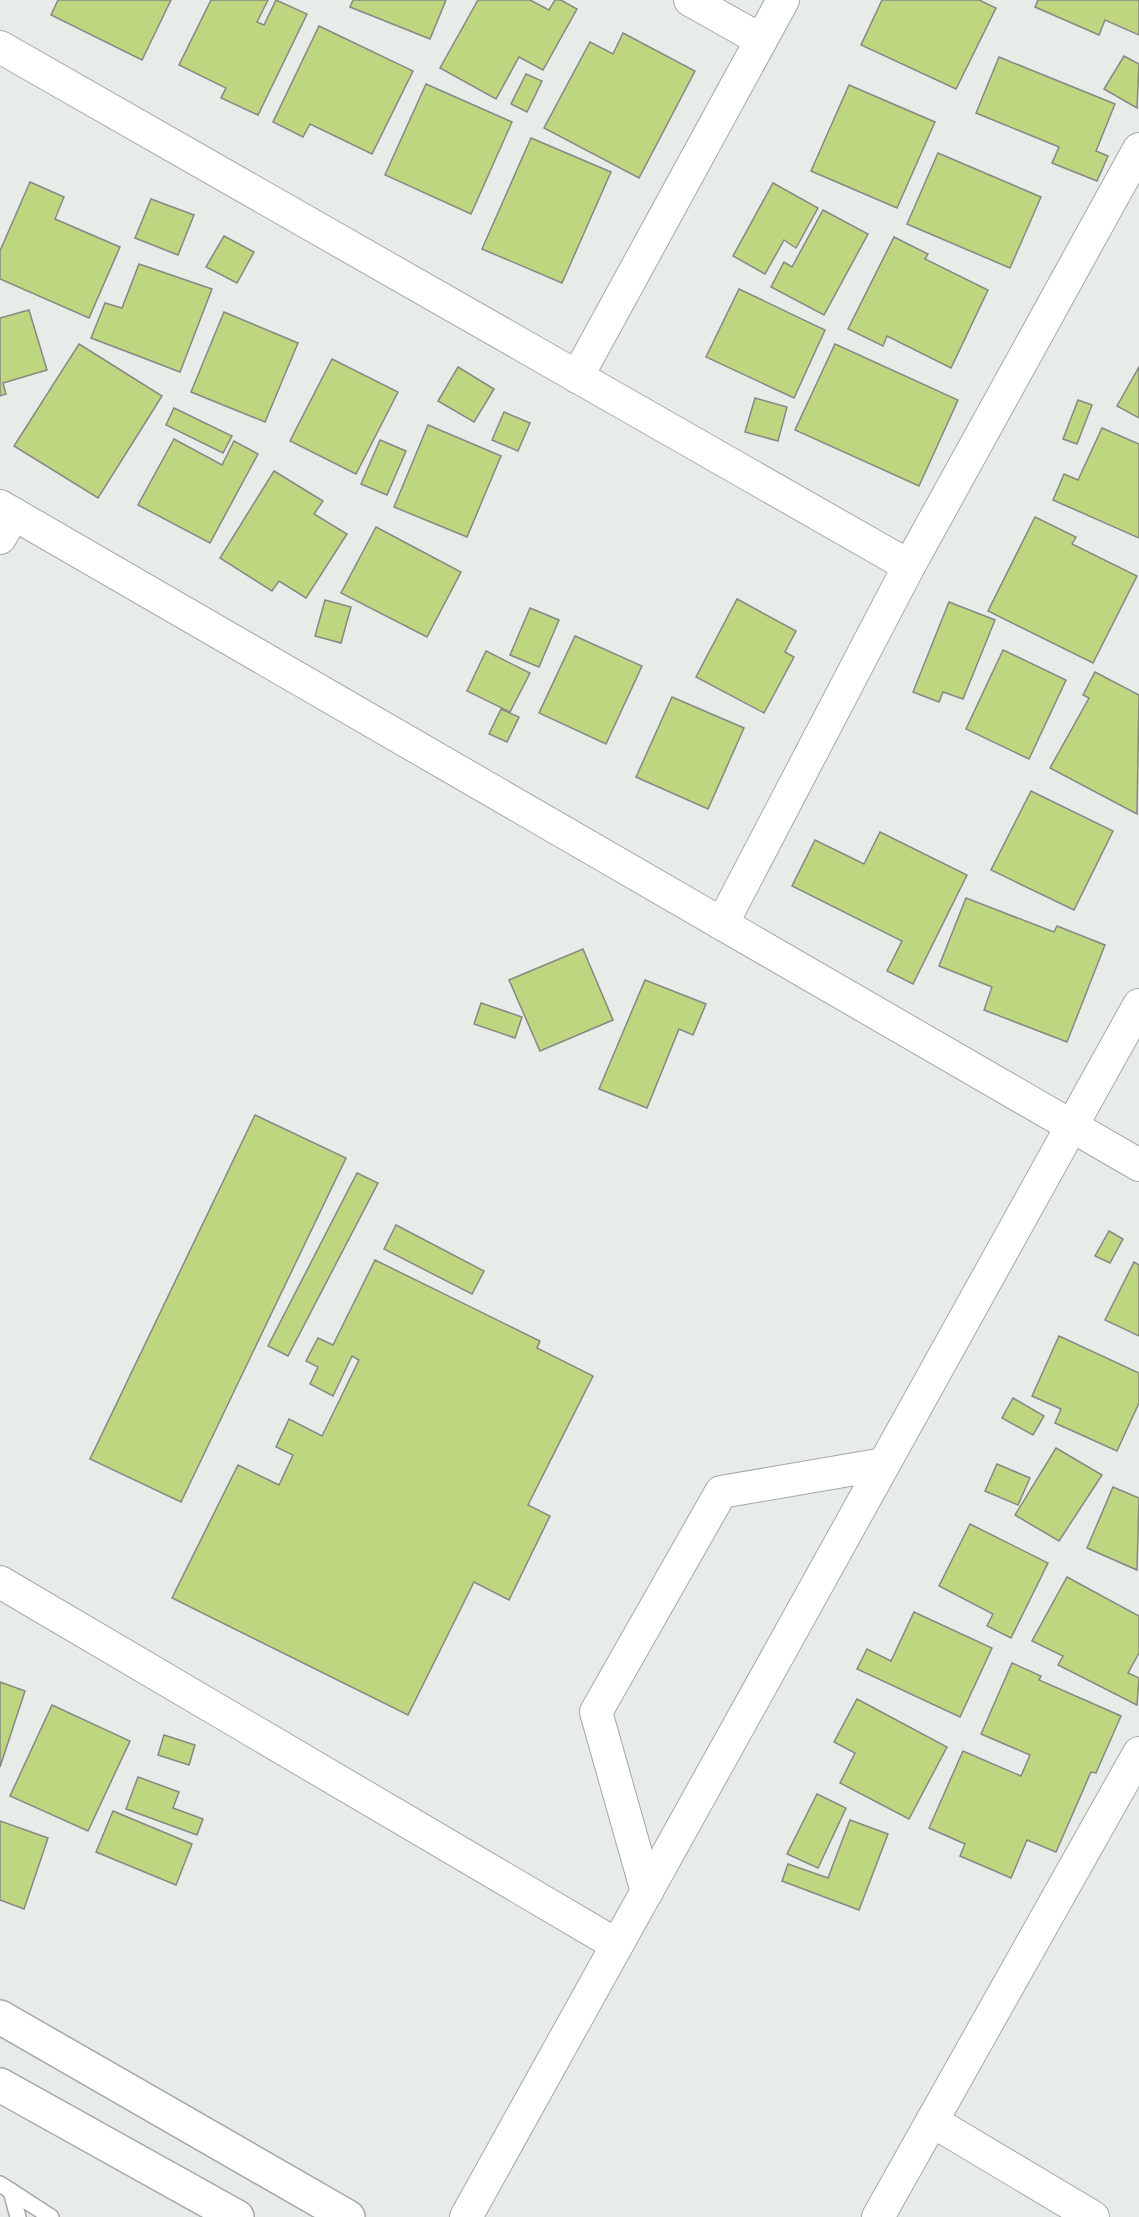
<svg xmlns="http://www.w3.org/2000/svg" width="1139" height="2217" viewBox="0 0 1139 2217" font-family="Helvetica,sans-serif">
  <rect width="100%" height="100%" fill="#e7ece9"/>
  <g fill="#bfd680" stroke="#878884" stroke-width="1.5">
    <polygon points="58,0 171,0 142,60 51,15"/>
    <polygon points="211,0 268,0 257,22 264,25 276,0 307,14 258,115 221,98 226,88 179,65"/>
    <polygon points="353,0 446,0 430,39 350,7"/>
    <polygon points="478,0 530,0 549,10 555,0 561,0 577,9 543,70 519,57 496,99 440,68"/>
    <polygon points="882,0 979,0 996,8 956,89 861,45"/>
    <polygon points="1038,0 1139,0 1139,35 1105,20 1099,35 1035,7"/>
    <polygon points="319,26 413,71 372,154 310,124 303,137 273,122"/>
    <polygon points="623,33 695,71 639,178 544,128 590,42 613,54"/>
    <polygon points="1124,56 1139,64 1137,108 1104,89"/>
    <polygon points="999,57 1115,104 1096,151 1108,156 1097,181 1052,163 1059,147 976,113"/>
    <polygon points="526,74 542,81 527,112 511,104"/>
    <polygon points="426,84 512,122 471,214 385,175"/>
    <polygon points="849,85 935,122 897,208 811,171"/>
    <polygon points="531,138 611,172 562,283 482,249"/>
    <polygon points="938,153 1041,197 1010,268 907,224"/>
    <polygon points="30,182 64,197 55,219 120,247 89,318 0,279 0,251"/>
    <polygon points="773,183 818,208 796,248 784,240 765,274 733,256"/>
    <polygon points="151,199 194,215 178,255 135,238"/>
    <polygon points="823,210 868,234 824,315 771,287 784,262 792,267"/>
    <polygon points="224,236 254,252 237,283 206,267"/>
    <polygon points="894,237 928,254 925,259 988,290 951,368 887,336 883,346 848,329"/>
    <polygon points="139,264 212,289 180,372 91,338 105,303 122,308"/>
    <polygon points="739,289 825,330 794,398 706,357"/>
    <polygon points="29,310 47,370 3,383 6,394 0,396 0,318"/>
    <polygon points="224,312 298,343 265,422 191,392"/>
    <polygon points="79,344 162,396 98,498 14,446"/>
    <polygon points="835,344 958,400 919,486 795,430"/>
    <polygon points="332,359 398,392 356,474 290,441"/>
    <polygon points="458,367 494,389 474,422 438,401"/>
    <polygon points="1139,367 1139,418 1117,406"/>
    <polygon points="755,398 787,407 778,441 745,432"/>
    <polygon points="1078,400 1092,405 1077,444 1063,439"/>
    <polygon points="174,408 232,436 223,453 166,425"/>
    <polygon points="504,412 530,423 518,451 492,440"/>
    <polygon points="428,425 501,456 467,537 394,507"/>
    <polygon points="1102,428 1139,444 1139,538 1053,500 1064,474 1078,480"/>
    <polygon points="174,439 222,465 234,441 258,454 210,543 138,505"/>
    <polygon points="380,440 406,451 387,495 361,484"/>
    <polygon points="274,471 323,501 314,514 347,534 306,598 279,581 272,591 220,558"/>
    <polygon points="1035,517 1076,537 1072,544 1137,576 1093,663 988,611"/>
    <polygon points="376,527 461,572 427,637 341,593"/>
    <polygon points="737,599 796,631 785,652 794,657 764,713 696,677"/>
    <polygon points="325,600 351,607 341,643 315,636"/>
    <polygon points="949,602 995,620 963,699 943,692 939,702 913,692"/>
    <polygon points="530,608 559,620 539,667 510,655"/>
    <polygon points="575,636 642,666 606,744 539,713"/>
    <polygon points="1003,650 1066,680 1029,759 966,729"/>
    <polygon points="486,651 530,673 510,712 467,691"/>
    <polygon points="1095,672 1139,695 1137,814 1050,768 1089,698 1083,695"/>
    <polygon points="672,697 744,728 708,809 636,777"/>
    <polygon points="501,709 519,717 507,742 489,734"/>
    <polygon points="1031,791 1113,831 1074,910 991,870"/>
    <polygon points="880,832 967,875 913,984 887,971 902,941 792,886 815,840 864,864"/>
    <polygon points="966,898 1054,932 1057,926 1105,945 1067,1042 984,1010 992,987 939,966"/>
    <polygon points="583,949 613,1020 540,1051 509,980"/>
    <polygon points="645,980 706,1004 693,1035 679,1029 647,1108 599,1089"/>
    <polygon points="481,1003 522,1017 515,1038 474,1024"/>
    <polygon points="255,1115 346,1158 181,1502 90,1459"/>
    <polygon points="357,1173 378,1183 288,1356 268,1346"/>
    <polygon points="396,1225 484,1271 472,1294 384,1249"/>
    <polygon points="1109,1231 1123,1239 1110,1263 1095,1256"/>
    <polygon points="375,1260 540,1341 537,1348 593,1376 528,1505 550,1516 509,1600 474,1582 408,1715 172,1598 238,1465 279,1485 293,1455 276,1447 289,1419 322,1436 359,1360 352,1356 333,1396 310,1384 318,1367 306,1361 318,1338 333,1345"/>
    <polygon points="1134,1262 1139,1265 1139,1336 1105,1320"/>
    <polygon points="1059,1336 1139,1373 1139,1403 1117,1451 1055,1423 1061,1409 1032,1396"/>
    <polygon points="1013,1398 1044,1416 1033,1435 1002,1418"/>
    <polygon points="1056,1448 1102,1475 1059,1541 1015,1515"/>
    <polygon points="997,1464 1030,1478 1018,1505 985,1491"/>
    <polygon points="1113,1487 1139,1498 1137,1570 1087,1548"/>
    <polygon points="970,1524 1048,1563 1011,1638 987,1626 993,1614 939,1586"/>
    <polygon points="1067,1577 1139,1616 1139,1653 1128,1673 1139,1678 1137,1705 1058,1665 1063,1656 1032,1641"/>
    <polygon points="914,1612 992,1648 960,1717 857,1669 867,1649 891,1661"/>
    <polygon points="1012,1663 1041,1676 1039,1680 1121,1716 1096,1773 1091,1772 1056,1852 1027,1840 1011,1878 960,1856 965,1844 929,1828 963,1751 1021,1776 1030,1755 981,1734"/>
    <polygon points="0,1682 25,1691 0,1767"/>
    <polygon points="857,1699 947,1747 909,1819 840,1783 855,1753 834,1742"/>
    <polygon points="52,1705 130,1741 88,1831 10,1796"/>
    <polygon points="164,1735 195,1745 189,1765 158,1755"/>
    <polygon points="138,1777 179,1792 173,1808 203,1819 197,1835 126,1809"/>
    <polygon points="817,1794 846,1808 818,1868 787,1854"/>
    <polygon points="113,1811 192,1844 176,1885 96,1852"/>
    <polygon points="850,1820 888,1834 859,1910 782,1881 788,1864 828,1878"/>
    <polygon points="0,1821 48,1838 24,1909 0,1900"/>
  </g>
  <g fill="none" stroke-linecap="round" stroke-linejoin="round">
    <g stroke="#a4a9a6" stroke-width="18">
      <g id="lane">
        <polyline points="0,2184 51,2217"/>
        <polyline points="11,2191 18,2217"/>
      </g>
    </g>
    <g stroke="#a4a9a6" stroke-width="34">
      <g id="street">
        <polyline points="690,0 761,40"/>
        <polyline points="0,47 909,566"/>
        <polyline points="577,377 783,0"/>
        <polyline points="0,506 1139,1165"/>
        <polyline points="0,538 14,514"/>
        <polyline points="722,924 909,566 1139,149"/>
        <polyline points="0,1582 617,1945"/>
        <polyline points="647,1892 596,1712 721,1492 884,1464"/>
        <polyline points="932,2121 1093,2217"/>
        <polyline points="466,2217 1139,1005"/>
        <polyline points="878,2217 1139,1753"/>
      </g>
    </g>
    <g stroke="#a4a9a6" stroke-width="36">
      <g id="secondary">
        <polyline points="0,2017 348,2217"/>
        <polyline points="0,2085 237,2217"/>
      </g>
    </g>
    <use href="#lane" stroke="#fff" stroke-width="15"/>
    <use href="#street" stroke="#fff" stroke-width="32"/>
    <use href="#secondary" stroke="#fff" stroke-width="33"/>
  </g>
</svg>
